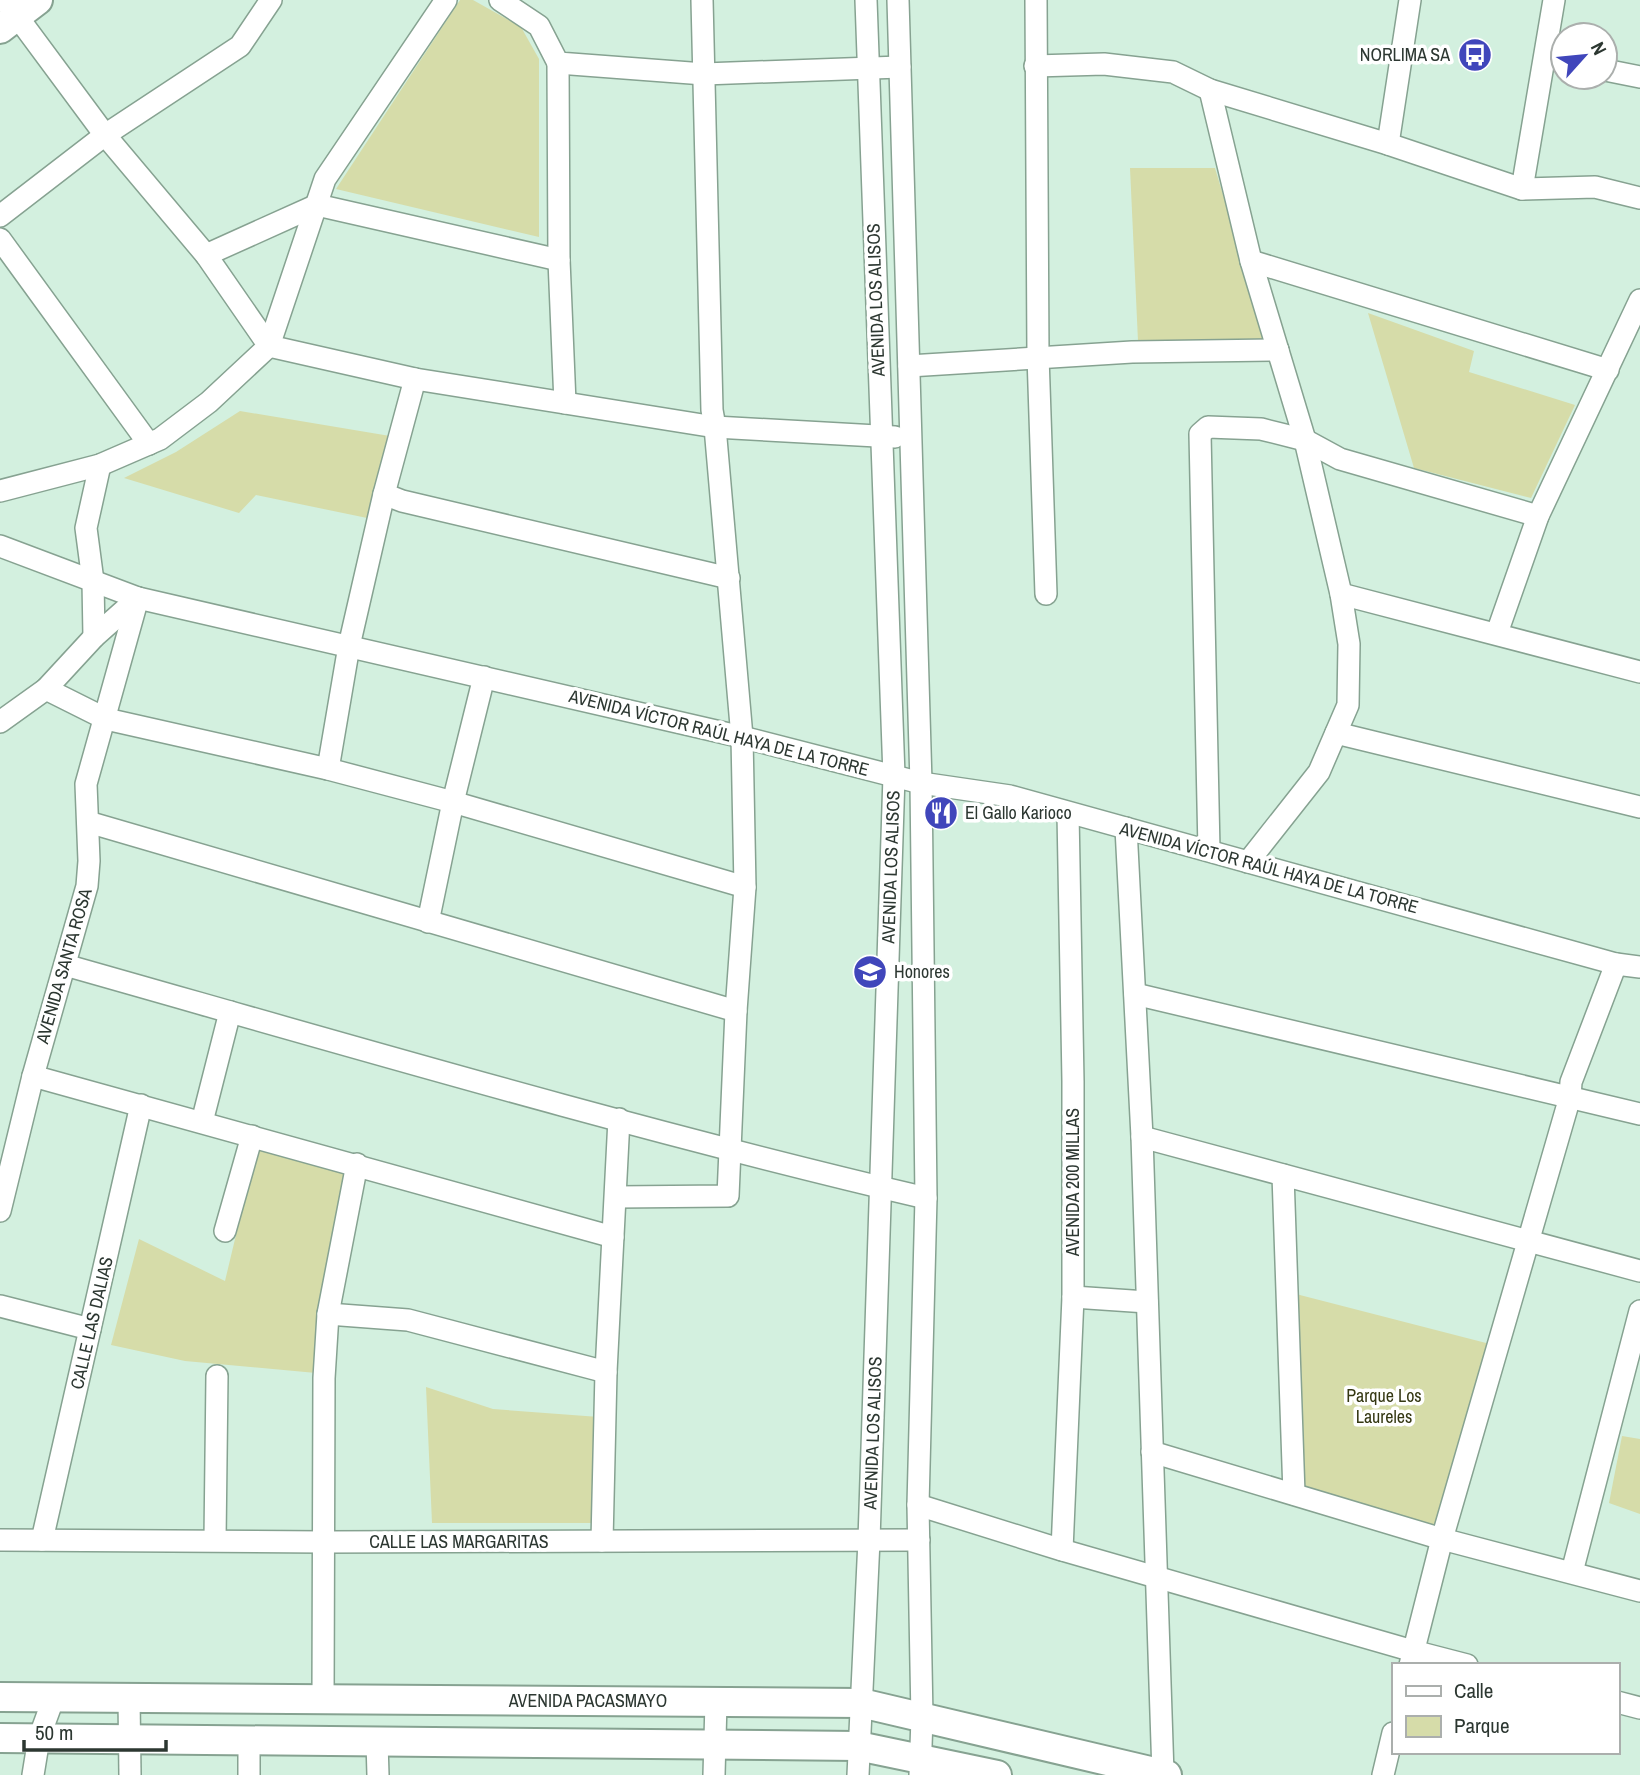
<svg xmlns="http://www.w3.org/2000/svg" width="1640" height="1775" viewBox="0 0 1640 1775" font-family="'Archivo Narrow',sans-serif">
  <rect width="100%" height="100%" fill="#d3f0df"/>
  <g fill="#d6dca9">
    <polygon points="460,0 473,0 521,27 539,59 539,237 336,189"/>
    <polygon points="1130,168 1215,168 1266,340 1138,341"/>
    <polygon points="1368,313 1474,351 1469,372 1575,405 1531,498 1414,468"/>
    <polygon points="240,411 390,436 372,519 256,495 239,513 124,478 176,452"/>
    <polygon points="258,1143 347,1167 316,1373 185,1361 111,1345 139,1239 225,1281"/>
    <polygon points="1296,1294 1490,1344 1438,1530 1300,1490"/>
    <polygon points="426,1387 493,1409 599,1417 596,1523 432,1523"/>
    <polygon points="1622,1436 1640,1439 1640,1514 1609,1503"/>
  </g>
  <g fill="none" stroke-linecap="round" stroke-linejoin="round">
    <g stroke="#86a291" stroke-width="24">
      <g id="minor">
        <polyline points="5,0 105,135 206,255 269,346 415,379 715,427 895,437"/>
        <polyline points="500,0 539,26 558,63 704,74 900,67"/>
        <polyline points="898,0 921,783 926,1198 918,1505 922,1718 920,1775"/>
        <polyline points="1036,0 1038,356 1046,594"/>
        <polyline points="558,63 559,260 565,403"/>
        <polyline points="1035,66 1104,64 1173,72 1210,90 1388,144 1522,189 1595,187 1640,198"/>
        <polyline points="1605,70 1640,77"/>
        <polyline points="1210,90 1251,261 1305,440 1341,594 1349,644 1348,705 1319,772 1248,862"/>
        <polyline points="1388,144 1410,0"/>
        <polyline points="1522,189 1554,0"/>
        <polyline points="0,216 105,135 240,46 271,0"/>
        <polyline points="0,239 149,444"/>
        <polyline points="206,255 317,205 559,260"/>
        <polyline points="1251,261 1608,370"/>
        <polyline points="909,366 1132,352 1278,350"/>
        <polyline points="0,491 100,465 160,439 209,402 269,346 325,179 446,0"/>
        <polyline points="384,494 402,501 729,578"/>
        <polyline points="0,546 138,598 742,737 921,783 1010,796 1616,964 1640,967"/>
        <polyline points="1341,594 1640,672"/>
        <polyline points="1497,633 1538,516 1640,300"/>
        <polyline points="94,637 93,581 86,528 100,465"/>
        <polyline points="46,689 106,719 328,769 453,802 745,887"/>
        <polyline points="0,722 46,689 94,637 138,598"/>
        <polyline points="1336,733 1640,807"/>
        <polyline points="328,769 349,646 384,494 415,379"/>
        <polyline points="88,822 736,1011"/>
        <polyline points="1126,828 1142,1137 1163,1774"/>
        <polyline points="1209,850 1200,434 1208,427 1261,429 1305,440 1340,459 1538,516"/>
        <polyline points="428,922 453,802 484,677"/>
        <path d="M 65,965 C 351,1046 636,1130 926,1198"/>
        <polyline points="1135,994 1640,1114"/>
        <polyline points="33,1076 613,1237"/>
        <polyline points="202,1122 230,1012"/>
        <polyline points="1142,1137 1640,1271"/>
        <polyline points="1283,1175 1294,1494"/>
        <polyline points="616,1197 728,1196 736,1011 745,887 742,737 715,427 712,410 702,0"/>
        <polyline points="0,1211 33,1076 87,886 89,861 86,784 138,598"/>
        <polyline points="225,1231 252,1136"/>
        <polyline points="1073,1297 1147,1302"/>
        <polyline points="0,1306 90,1329"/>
        <polyline points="328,1314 408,1320 606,1372"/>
        <polyline points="1152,1452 1442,1539 1640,1591"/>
        <polyline points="918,1505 1062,1550 1413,1651 1467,1665"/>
        <polyline points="0,1540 324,1542 919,1540"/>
        <polyline points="42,1540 141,1105"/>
        <polyline points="215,1540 217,1376"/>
        <polyline points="602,1541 606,1372 619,1119"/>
        <polyline points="1062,1550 1073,1297 1073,1081 1068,813"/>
        <polyline points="1572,1572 1640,1311"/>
        <polyline points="1410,1665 1442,1539 1570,1097 1571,1082 1616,964"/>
        <polyline points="129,1698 130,1775"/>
        <polyline points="323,1700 324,1378 328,1314 357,1164"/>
        <polyline points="1617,1702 1640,1708"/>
        <polyline points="249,1740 249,1775"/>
        <polyline points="377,1742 378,1775"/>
        <polyline points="33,1775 39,1738 54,1697"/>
        <polyline points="714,1775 716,1702"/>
        <polyline points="858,1775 869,1540 894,776 866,0"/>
        <polyline points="1383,1775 1393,1733"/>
      </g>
    </g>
    <g stroke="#86a291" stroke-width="32">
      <g id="major">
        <polyline points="0,29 38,0"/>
        <polyline points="0,1697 861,1703 1167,1775"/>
        <polyline points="0,1738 858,1746 997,1775"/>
      </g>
    </g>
    <use href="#minor" stroke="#fff" stroke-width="21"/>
    <use href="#major" stroke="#fff" stroke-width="28"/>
  </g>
  <defs>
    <g id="bus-disc" transform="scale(1.75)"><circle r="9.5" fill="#4046bb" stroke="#fff"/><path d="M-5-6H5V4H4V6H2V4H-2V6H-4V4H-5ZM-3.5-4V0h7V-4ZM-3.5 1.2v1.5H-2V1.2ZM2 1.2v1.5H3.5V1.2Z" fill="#fff"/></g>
    <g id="restaurant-disc" transform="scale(1.75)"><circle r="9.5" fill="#4046bb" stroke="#fff"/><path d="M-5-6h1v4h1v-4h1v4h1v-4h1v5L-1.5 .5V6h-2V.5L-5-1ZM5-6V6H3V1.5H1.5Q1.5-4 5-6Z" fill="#fff"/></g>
    <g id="university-disc" transform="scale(1.75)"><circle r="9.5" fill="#4046bb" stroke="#fff"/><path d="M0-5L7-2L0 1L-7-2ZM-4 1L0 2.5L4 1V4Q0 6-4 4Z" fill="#fff"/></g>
  </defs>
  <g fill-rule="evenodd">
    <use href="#bus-disc" x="1475" y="55"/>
    <use href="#restaurant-disc" x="941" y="813"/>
    <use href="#university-disc" x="870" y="972"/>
  </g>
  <g text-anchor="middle" stroke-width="7" stroke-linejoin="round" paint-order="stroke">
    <g font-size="18" fill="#2c3731" stroke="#fff" text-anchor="start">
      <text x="1450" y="61" text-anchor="end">NORLIMA SA</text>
      <text x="965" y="819">El Gallo Karioco</text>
      <text x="894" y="978">Honores</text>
    </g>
    <g font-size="18" fill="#2c3731" stroke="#fff">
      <text transform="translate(876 300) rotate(-92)" y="6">AVENIDA LOS ALISOS</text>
      <text transform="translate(719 733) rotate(14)" y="6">AVENIDA VÍCTOR RAÚL HAYA DE LA TORRE</text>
      <text transform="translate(891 867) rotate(-88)" y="6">AVENIDA LOS ALISOS</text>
      <text transform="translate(1269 868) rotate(15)" y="6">AVENIDA VÍCTOR RAÚL HAYA DE LA TORRE</text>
      <text transform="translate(64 966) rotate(-74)" y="6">AVENIDA SANTA ROSA</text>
      <text transform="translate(1073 1182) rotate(-90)" y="6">AVENIDA 200 MILLAS</text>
      <text transform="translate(92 1323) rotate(-77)" y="6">CALLE LAS DALIAS</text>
      <text transform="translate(873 1433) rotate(-88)" y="6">AVENIDA LOS ALISOS</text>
      <text x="459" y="1548">CALLE LAS MARGARITAS</text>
      <text x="588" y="1707">AVENIDA PACASMAYO</text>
    </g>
    <g font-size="18" fill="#353813" stroke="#fff">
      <text x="1384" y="1402">Parque Los<tspan x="1384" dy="21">Laureles</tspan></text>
    </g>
  </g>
  <rect x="1392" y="1663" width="228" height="91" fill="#ffffff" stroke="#abafad" stroke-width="2"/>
  <rect x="1406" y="1686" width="35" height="10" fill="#ffffff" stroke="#abafad" stroke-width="2"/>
  <text x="1454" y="1698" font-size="21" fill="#2c3731">Calle</text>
  <rect x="1406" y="1716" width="35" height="21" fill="#d6dca9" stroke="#abafad" stroke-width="2"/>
  <text x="1454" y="1733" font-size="21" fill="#2c3731">Parque</text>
  <g transform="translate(1584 56) rotate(63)"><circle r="33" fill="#ffffff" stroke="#abafad" stroke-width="2"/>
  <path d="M0-5L12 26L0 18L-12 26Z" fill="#4046bb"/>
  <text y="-10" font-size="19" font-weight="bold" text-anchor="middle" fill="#2c3731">N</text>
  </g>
  <path d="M24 1740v10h142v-10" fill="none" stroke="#2c3731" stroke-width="3.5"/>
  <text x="35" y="1740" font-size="21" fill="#2c3731" stroke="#ffffff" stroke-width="5" paint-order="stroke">50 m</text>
</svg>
